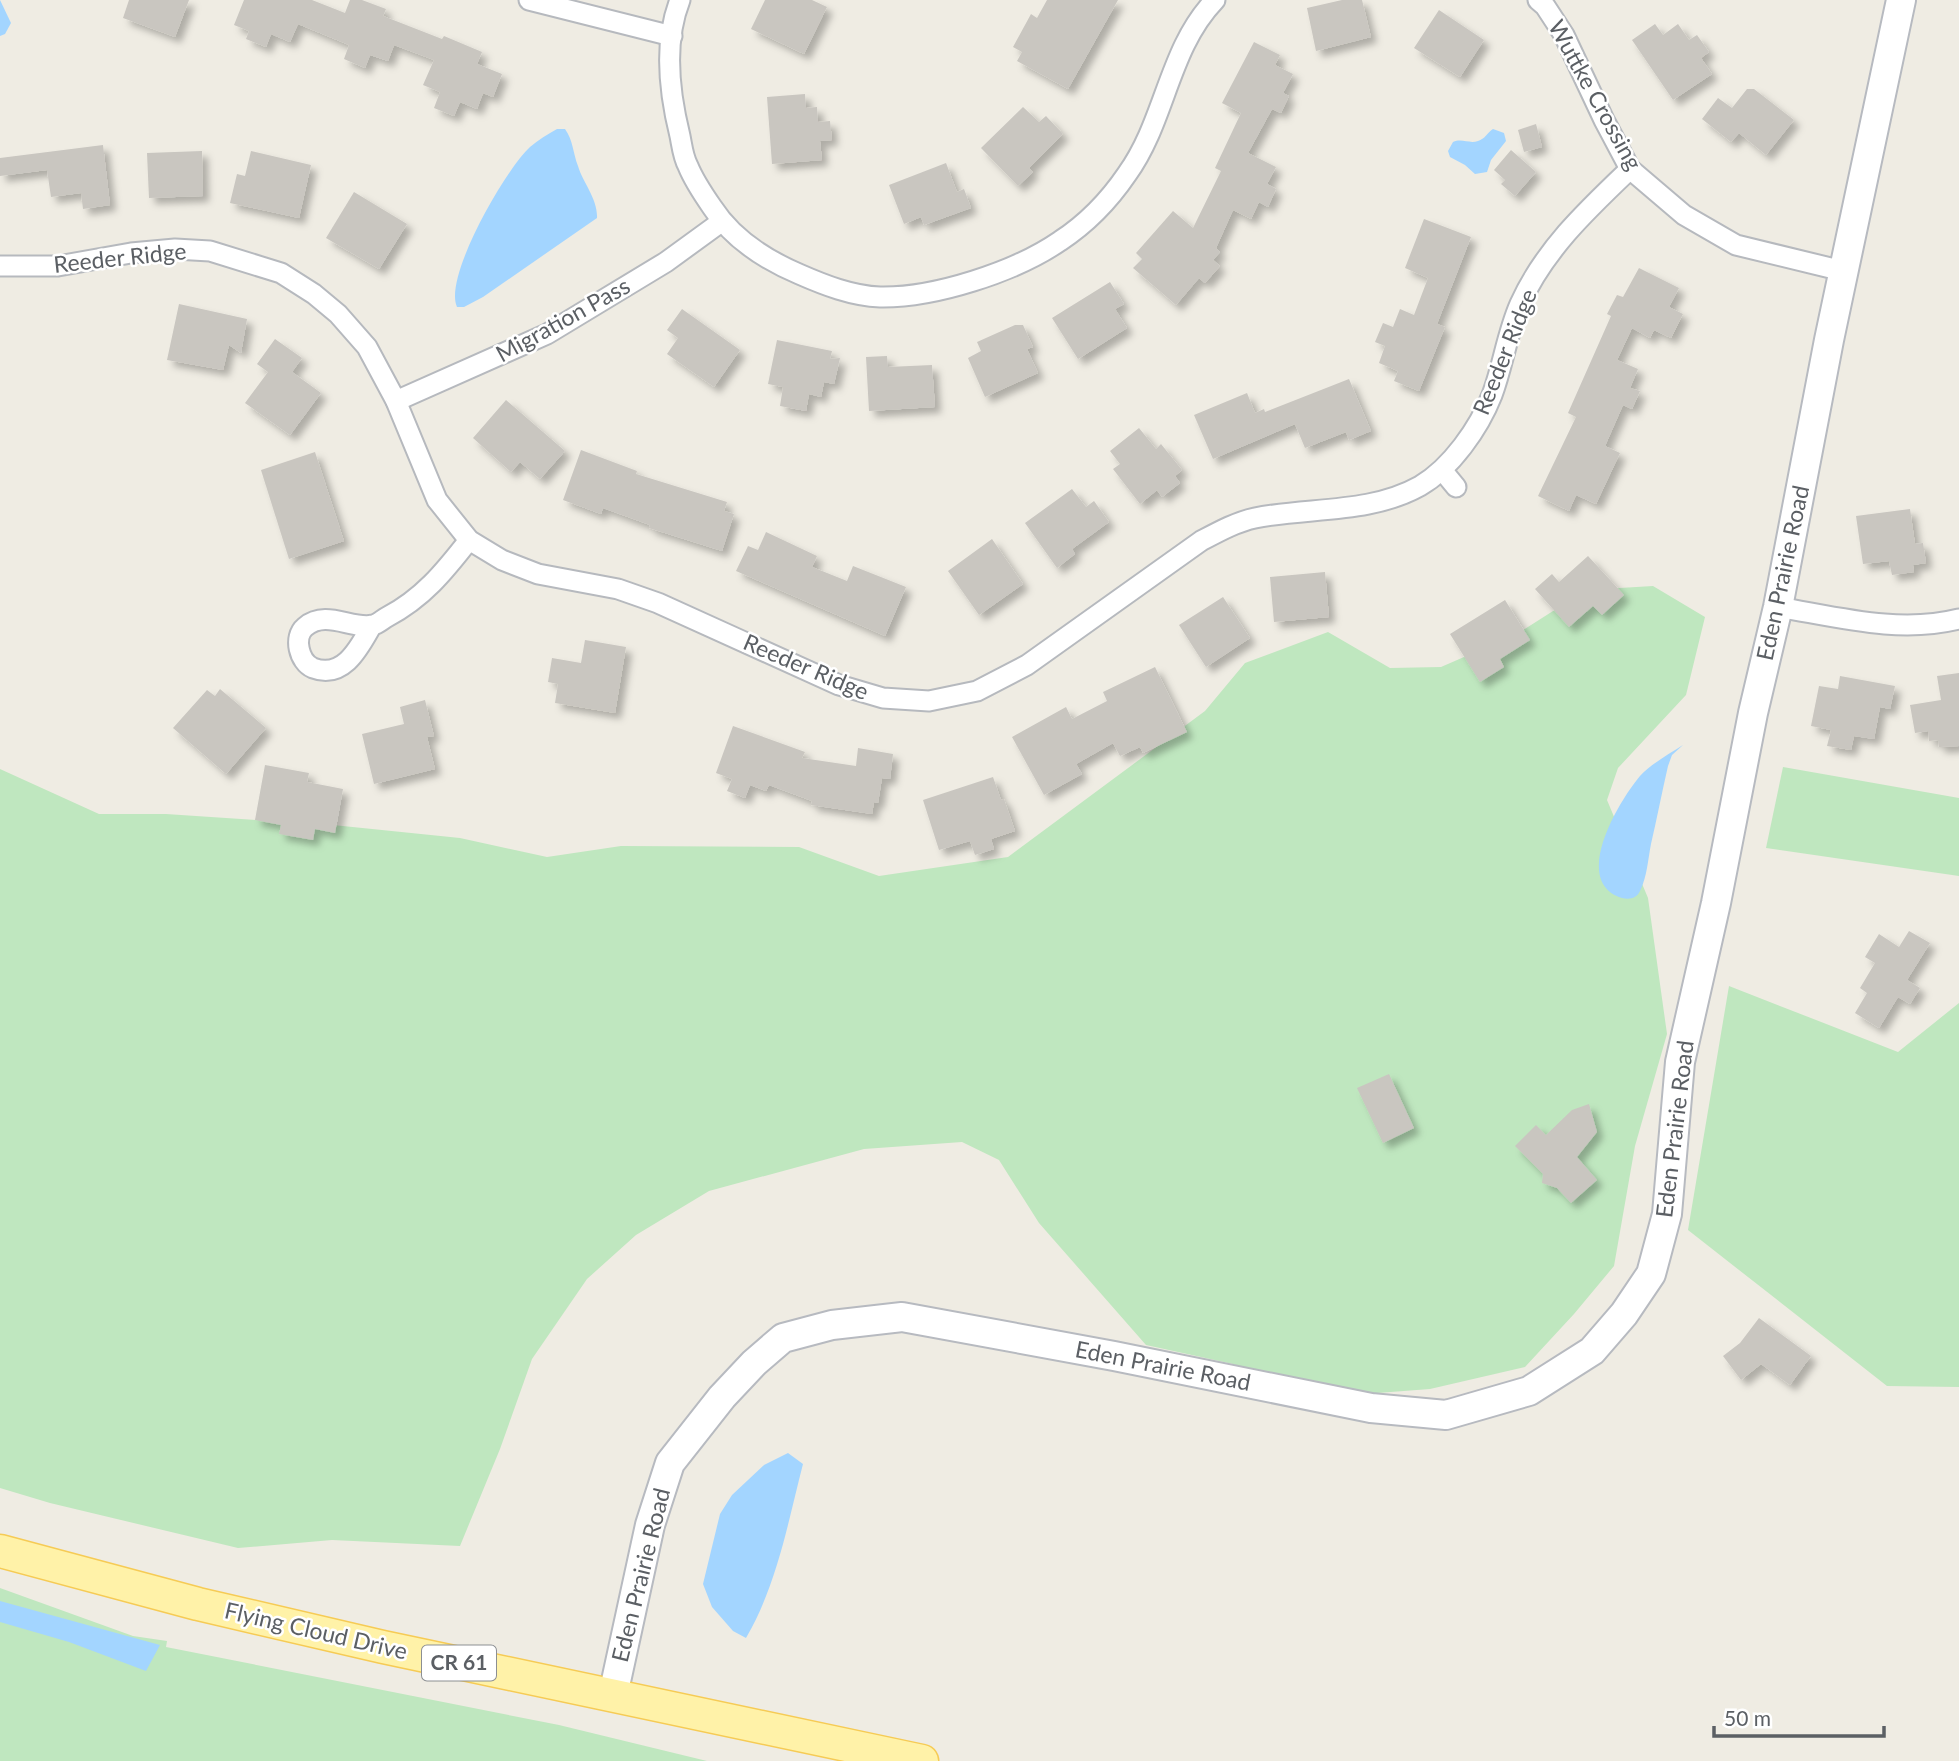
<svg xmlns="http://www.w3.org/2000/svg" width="1959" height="1761" viewBox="0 0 1959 1761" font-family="Lato,sans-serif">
  <defs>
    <filter id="shadow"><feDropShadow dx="6" dy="6" stdDeviation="3.5" flood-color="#0004"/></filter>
  </defs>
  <rect width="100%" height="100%" fill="#efece3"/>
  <g fill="#bfe7bf">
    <polygon points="1653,586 1705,617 1686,695 1618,768 1607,800 1648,898 1667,1034 1635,1146 1614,1266 1574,1314 1525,1367 1430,1389 1325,1397 1233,1364 1146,1345 1039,1223 999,1160 962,1142 864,1149 709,1191 636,1235 587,1279 532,1359 500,1449 460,1546 332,1540 238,1548 50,1503 0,1488 0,769 99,814 166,814 333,825 460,838 547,857 621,846 799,847 879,876 1008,857 1205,711 1245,663 1328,632 1390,668 1441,667 1517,634 1586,590"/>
    <polygon points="1783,767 1959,798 1959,876 1766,848"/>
    <polygon points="1729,986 1898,1052 1959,1003 1959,1387 1887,1386 1688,1230"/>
    <polygon points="0,1588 133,1636 167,1641 166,1647 559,1725 707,1761 0,1761"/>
  </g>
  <g fill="#a3d5ff">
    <polygon points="0,0 11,23 5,34 0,36"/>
    <path d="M 557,129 L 565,129 C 573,140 573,153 578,166 C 583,183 598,199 597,218 L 483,297 L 464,307 L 457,307 C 443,277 506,169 530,147 C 538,140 548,134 557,129 Z"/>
    <path d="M 1493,129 L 1504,133 L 1506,141 L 1491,160 L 1487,172 L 1475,174 L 1465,165 L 1450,157 L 1448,151 L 1453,142 C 1462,138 1469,144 1478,141 C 1485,139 1487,133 1493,129 Z"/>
    <path d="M 1683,745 L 1672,755 L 1668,766 C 1662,792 1657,818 1651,844 C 1648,859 1647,877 1640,891 C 1637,898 1630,900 1622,898 C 1570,882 1619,801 1640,776 C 1651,764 1669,754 1683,745 Z"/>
    <path d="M 788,1453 L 803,1464 C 788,1522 777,1585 746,1638 L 733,1631 L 712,1607 L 703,1584 L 720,1514 L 732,1495 L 764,1465 Z"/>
    <polygon points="0,1601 160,1645 146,1671 69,1642 0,1622"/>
  </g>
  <g fill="#c9c6c0" filter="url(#shadow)">
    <polygon points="129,0 189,0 175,37 123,18"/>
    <polygon points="244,0 312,0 345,13 350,0 362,0 386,9 383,16 442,39 444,36 482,52 477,64 502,74 493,97 483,93 477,109 460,102 454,116 434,108 440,92 423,85 434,60 394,45 388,61 370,55 365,68 344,59 349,45 298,24 290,42 271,34 266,47 246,39 249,31 234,25"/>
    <polygon points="765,0 812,0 827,7 804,54 751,29"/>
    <polygon points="1047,0 1118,0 1068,89 1017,61 1022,52 1013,47 1031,14 1037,18"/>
    <polygon points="1342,0 1362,0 1371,37 1316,51 1307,8"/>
    <polygon points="1439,10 1484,40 1460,77 1414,48"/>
    <polygon points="1655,24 1663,35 1678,24 1689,40 1697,35 1709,52 1701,58 1712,74 1673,100 1632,40"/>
    <polygon points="1254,42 1280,55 1275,65 1293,74 1283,93 1289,96 1281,113 1272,109 1248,153 1276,167 1267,184 1276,189 1268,207 1259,202 1251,219 1233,210 1216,248 1220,252 1213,260 1220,266 1205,283 1199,278 1176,305 1133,268 1142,259 1136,253 1173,211 1193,228 1221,171 1215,168 1241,113 1222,103"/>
    <polygon points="1747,89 1754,89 1794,120 1766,155 1739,133 1731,142 1702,119 1718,98 1732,108"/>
    <polygon points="805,94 806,108 817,107 818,122 830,121 832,140 820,141 822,160 772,164 767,97"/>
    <polygon points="1023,107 1039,122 1046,116 1063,134 1029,168 1033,172 1018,186 981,148"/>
    <polygon points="1536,124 1542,147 1524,152 1518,130"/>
    <polygon points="103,145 110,205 83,209 81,193 51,197 47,170 0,176 0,158"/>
    <polygon points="1511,150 1536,172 1515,196 1501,184 1505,180 1494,170"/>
    <polygon points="202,151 203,196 149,198 147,153"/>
    <polygon points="251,151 311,165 299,218 230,203 237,174 245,176"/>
    <polygon points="946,163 957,192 964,189 971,208 924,225 921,217 904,224 889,185"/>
    <polygon points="354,192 407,224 379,269 326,238"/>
    <polygon points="1424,219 1471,237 1437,324 1445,327 1419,391 1394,381 1398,371 1379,363 1385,346 1375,342 1383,323 1393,327 1400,309 1414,315 1428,278 1405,268"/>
    <polygon points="1639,268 1679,288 1669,307 1683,314 1671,338 1654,330 1650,338 1632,328 1617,360 1638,369 1630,388 1640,391 1632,409 1623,405 1605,446 1620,453 1596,504 1576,495 1569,511 1538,496 1576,417 1568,413 1611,316 1607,314 1617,295 1623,297"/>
    <polygon points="1110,282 1124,304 1115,309 1127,328 1078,359 1052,318"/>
    <polygon points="179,304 247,319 241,353 229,345 223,370 167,360"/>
    <polygon points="682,309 740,350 714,387 667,354 678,338 667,330"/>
    <polygon points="1015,325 1023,325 1033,347 1027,349 1038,373 985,397 968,358 981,351 977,342"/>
    <polygon points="275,339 302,358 292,372 321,393 290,435 245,403 268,372 257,364"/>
    <polygon points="777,340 832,351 830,359 840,358 834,384 824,382 821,397 809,394 806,411 780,406 783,387 768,384"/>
    <polygon points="887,356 888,367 932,365 935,407 869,411 866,357"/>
    <polygon points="1349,379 1371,431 1349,440 1346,432 1305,448 1295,424 1213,459 1194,415 1247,393 1255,413 1264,409 1265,412"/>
    <polygon points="506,400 565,451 540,479 520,462 511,472 473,438"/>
    <polygon points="1139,428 1156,449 1161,444 1182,470 1175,476 1180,483 1162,497 1157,490 1140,504 1113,469 1120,464 1110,451"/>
    <polygon points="581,450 637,471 636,474 727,502 724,511 734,514 722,551 649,528 650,525 603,508 601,514 563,500"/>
    <polygon points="315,452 344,541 289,559 261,470"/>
    <polygon points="1072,489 1086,507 1094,501 1109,522 1072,549 1075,554 1057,568 1025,523"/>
    <polygon points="1910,509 1915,544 1923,543 1926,563 1913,565 1914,572 1892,575 1889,561 1863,564 1856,516"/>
    <polygon points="766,532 817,556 812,567 847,581 853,566 906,587 885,636 736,571 748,546 758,550"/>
    <polygon points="992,539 1023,584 979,615 948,571"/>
    <polygon points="1588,556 1624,595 1602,615 1593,606 1569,627 1535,589 1552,574 1559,582"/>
    <polygon points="1325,572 1329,617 1274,622 1270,577"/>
    <polygon points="1223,597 1250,638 1206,667 1179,625"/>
    <polygon points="1505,600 1530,640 1500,659 1504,667 1480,682 1450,634"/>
    <polygon points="585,640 626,647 615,713 555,703 558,684 548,682 552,658 581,663"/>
    <polygon points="1155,667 1187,732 1143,753 1140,747 1120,756 1113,743 1076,764 1082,774 1044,795 1012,737 1066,707 1072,719 1107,701 1103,692"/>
    <polygon points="1959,673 1959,746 1939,747 1938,740 1929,741 1928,731 1915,733 1910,705 1941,700 1937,676"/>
    <polygon points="1840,676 1895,686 1890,709 1880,707 1874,739 1854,736 1851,750 1827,746 1831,730 1811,726 1819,686 1838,689"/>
    <polygon points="220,689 266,728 226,774 173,728 207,690 215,696"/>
    <polygon points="425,700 434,736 427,737 435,769 374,784 362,734 404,724 400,707"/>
    <polygon points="733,726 805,752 802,758 856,766 858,748 893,754 890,779 882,778 878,803 874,802 872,814 811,805 812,801 769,785 766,791 750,785 745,798 727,791 732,779 716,773"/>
    <polygon points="265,765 309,773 307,782 343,789 335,833 315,829 313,840 279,834 281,825 255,820"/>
    <polygon points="993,777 1001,800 1004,799 1015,831 991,839 994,849 975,855 970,841 939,850 923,800"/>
    <polygon points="1909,931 1930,943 1907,980 1920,988 1910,1004 1898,997 1879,1028 1855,1013 1867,993 1860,988 1875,963 1865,957 1879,934 1899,947"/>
    <polygon points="1389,1074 1414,1128 1383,1143 1357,1088"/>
    <polygon points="1589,1104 1597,1132 1577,1157 1597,1180 1571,1203 1557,1188 1542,1183 1543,1174 1515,1146 1536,1125 1546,1135 1572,1110"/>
    <polygon points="1759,1318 1811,1356 1790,1385 1761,1364 1741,1380 1723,1356 1740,1343"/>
  </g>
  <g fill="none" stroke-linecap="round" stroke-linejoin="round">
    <g stroke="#b6b9be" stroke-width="23">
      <g id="street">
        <polyline points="529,0 672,36"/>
        <path d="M 680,0 C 663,43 669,92 680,136 C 682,146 683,157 688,166 C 694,181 703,194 712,207 C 732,238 766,260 799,274 C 824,285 852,296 880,297 C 934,298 1015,272 1060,241 C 1086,224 1110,199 1127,174 C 1166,120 1168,49 1215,0"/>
        <polyline points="1538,0 1545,6 1564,35 1604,120 1630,169 1684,215 1736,245 1843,271"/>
        <path d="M 0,266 L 58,266 L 131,253 L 175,249 L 210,251 L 281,273 L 314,294 L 338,314 L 367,347 L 396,401 L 437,500 L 469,540 L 502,560 L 538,574 L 618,589 L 658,603 L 839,685 L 883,698 L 929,701 L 977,691 L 1027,665 L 1201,541 C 1218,532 1236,522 1255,518 C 1309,507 1370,514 1420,486 C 1451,468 1479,428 1492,395 C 1503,366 1507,333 1520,304 C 1544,250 1588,209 1630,169"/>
        <polyline points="396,401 547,334 666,262 721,222"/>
        <polyline points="1442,470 1456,487"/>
        <path d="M 1778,607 C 1838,617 1899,634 1959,619"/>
        <path d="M 372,625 C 360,646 344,680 313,668 C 299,662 293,637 305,627 C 326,609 352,630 373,625 C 378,624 383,619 387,617 C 423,598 444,572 469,540"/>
      </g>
    </g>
    <g stroke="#b7bac0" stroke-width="32">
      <polyline id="secondary" points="613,1695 650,1525 670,1463 722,1397 754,1363 783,1338 832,1325 902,1317 1114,1356 1371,1408 1446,1415 1529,1391 1592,1351 1624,1314 1651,1274 1667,1214 1680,1062 1716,903 1753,713 1778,607 1829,340 1901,0"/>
    </g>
    <g stroke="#f6cb55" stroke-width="35">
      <polyline id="primary" points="0,1551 198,1604 383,1647 922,1761"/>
    </g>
    <use href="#street" stroke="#fff" stroke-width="19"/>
    <use href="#secondary" stroke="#fff" stroke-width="28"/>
    <use href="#primary" stroke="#fff2a8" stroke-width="32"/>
  </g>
  <g text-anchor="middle" stroke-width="5" stroke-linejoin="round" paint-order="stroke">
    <rect fill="#fff" stroke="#8c8f92" stroke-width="2" x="422" y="1645.5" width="74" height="35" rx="5"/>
    <g font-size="21" font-weight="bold" fill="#5b5f64">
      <text x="459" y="1670">CR 61</text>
    </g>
    <g font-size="23" fill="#5b5f64" stroke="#fff">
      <text transform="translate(1595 95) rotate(61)" y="8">Wuttke Crossing</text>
      <text transform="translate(120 258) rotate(-6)" y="8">Reeder Ridge</text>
      <text transform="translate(563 320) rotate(-29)" y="8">Migration Pass</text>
      <text transform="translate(1505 352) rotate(-68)" y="8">Reeder Ridge</text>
      <text transform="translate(1783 573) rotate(-78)" y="8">Eden Prairie Road</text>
      <text transform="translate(806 667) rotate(23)" y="8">Reeder Ridge</text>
      <text transform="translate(1675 1129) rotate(-83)" y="8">Eden Prairie Road</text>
      <text transform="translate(1163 1366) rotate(11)" y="8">Eden Prairie Road</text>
      <text transform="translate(641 1575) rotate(-76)" y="8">Eden Prairie Road</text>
      <text transform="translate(316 1631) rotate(13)" y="8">Flying Cloud Drive</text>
    </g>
  </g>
  <path d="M1714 1726v10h170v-10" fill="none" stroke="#5b5f64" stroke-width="3.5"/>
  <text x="1724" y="1726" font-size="21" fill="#5b5f64" stroke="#ffffff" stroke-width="5" paint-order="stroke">50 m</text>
</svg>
